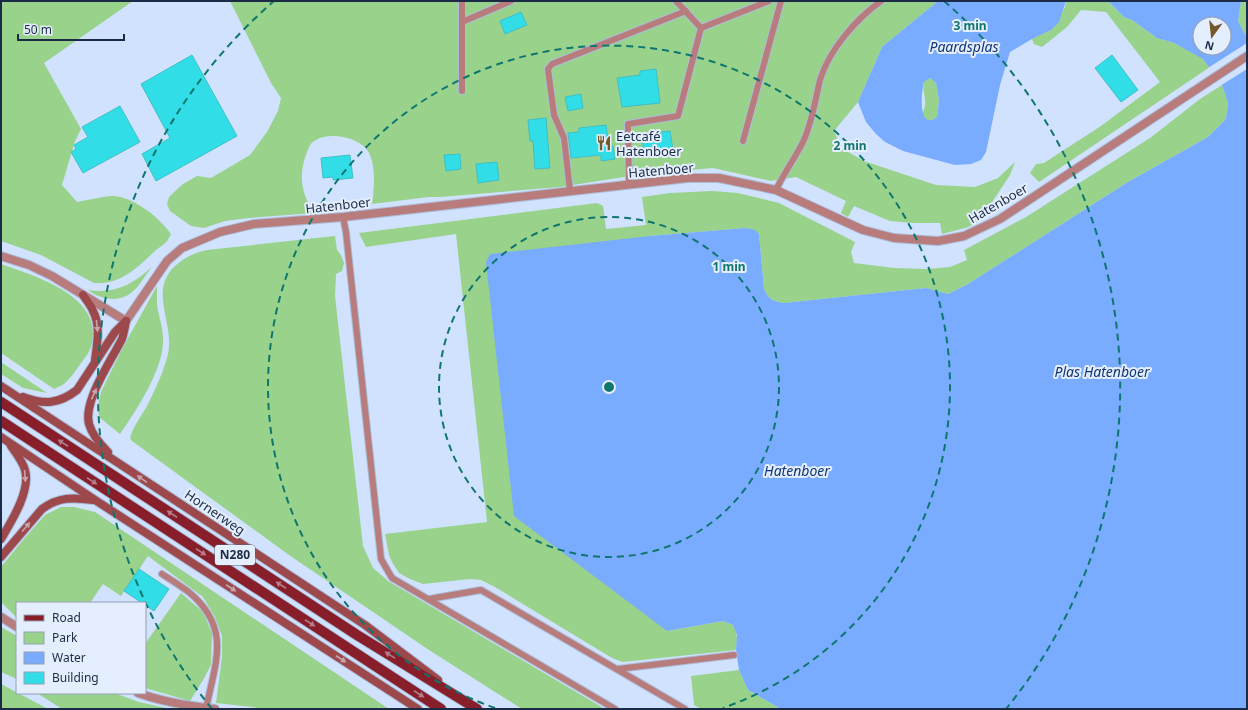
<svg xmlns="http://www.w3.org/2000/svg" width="1248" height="710" viewBox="0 0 1248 710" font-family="'Noto Sans',sans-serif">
  <rect width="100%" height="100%" fill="#d0e2fe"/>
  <g fill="#98d28b">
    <path d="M 1,1 L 133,1 L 44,63 L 81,129 L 75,141 L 62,185 L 77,202 C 88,200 100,197 111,196 C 132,195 160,218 171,234 C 166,245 163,244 155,251 C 137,268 120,285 94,283 L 41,255 L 1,241 Z"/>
    <path d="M 230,1 L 938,1 L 882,47 L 858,102 L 834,131 L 841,148 L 864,161 L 936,185 L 975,187 L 998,178 L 1015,162 L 1010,175 L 981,219 L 969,227 L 942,234 L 940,223 L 912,223 L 890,221 L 854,206 L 848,217 L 841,213 L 846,201 L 796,177 L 771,181 L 713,168 L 637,175 L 560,187 L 440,197 L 429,197 L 372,204 C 374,188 376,170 370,155 C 364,138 330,131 316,140 C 311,142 309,147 307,152 C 298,175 301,193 314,213 L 249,218 L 225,221 L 204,228 L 191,226 L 170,211 L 167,204 L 169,197 L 174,192 L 183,184 L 197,176 L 211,178 L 250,155 L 267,132 L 278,111 L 281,98 L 271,83 Z"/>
    <polygon points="1066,1 1108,1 1124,17 1132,20 1157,38 1174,43 1193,52 1203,59 1210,67 1039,182 1030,173 1036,164 1044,163 1101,126 1160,82 1106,12 1081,10 1067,27 1042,47 1034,44 1032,39 1051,30 1065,7"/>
    <polygon points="1241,1 1247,1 1247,38 1238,21"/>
    <path d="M 930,78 L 936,83 L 939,101 L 937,117 C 932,121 924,124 923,114 C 923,110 926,106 925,101 C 925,94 922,89 924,82 Z"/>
    <path d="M 1222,85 L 1228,103 L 1226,119 L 1208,137 L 1128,182 L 968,284 L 948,294 L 926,288 L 784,303 C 773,301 769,300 764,289 L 759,234 L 746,228 L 650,236 L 667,631 L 723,621 L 733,625 C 738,634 737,640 736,650 L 623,662 L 612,658 L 495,587 L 481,580 L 470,579 L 423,584 L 410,579 L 399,573 L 392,562 L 389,555 L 385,534 L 487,522 L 456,234 L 366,247 L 359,233 L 597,203 L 603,206 L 606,229 L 646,225 L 642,197 L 670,193 L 712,191 L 738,193 L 779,203 L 855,242 L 851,252 L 854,263 L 894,268 L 927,269 L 950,267 L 967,260 L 964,250 L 1026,217 L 1150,138 L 1200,99 Z"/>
    <path d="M 335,236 L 337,250 L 341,255 L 344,263 L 342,271 L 336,274 L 335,296 L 363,546 L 373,568 L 388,581 L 605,709 L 522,709 L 429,650 L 289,555 L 132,441 L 130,438 C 133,426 141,417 147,406 C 155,390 164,371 168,354 C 175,324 148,291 175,266 C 185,257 194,253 207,250 Z"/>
    <path d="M 1,264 C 32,275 94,293 93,334 C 93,343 90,352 84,359 C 78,367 72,377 65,383 C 62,386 57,387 54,389 L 1,353 Z"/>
    <path d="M 152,267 C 145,275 140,286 132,292 C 119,303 101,300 88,290 C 116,294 131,285 152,267 Z"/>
    <path d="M 157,286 C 157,291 157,296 157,301 C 157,313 163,325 163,338 C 165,367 136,411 120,434 L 99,417 L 98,405 L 101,392 L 122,349 Z"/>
    <polygon points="1,362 47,393 23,388 1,374"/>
    <polygon points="61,507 74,507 95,512 389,709 268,709 216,703 222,657 222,636 215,617 203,597 148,556 121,596 103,584 90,603 17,603 17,618 1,602 1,567 23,540 45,515"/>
    <polygon points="181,593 203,612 212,633 211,665 203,680 190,701 145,688 145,644"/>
    <polygon points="1,627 17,636 17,679 1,672"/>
    <polygon points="739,670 748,690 781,709 701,709 694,705 691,676"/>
    <polygon points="1,684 48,709 1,709"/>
    <polygon points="37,693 114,693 139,702 171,709 62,709"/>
  </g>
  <g fill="#79abfe" fill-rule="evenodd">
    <path d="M 938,1 L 1066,1 L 1059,22 L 1051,30 L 1032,39 L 1010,52 L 1000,85 L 986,152 L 981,160 L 971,164 L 955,165 L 903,151 L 885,142 L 876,134 L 866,122 L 858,102 L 882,47 ZM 930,78 L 936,83 L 939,101 L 937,117 C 918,132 921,92 924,82 Z"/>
    <path d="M 1108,1 L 1241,1 L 1238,21 L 1247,38 L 1247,709 L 781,709 L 748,690 L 739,670 L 736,650 L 737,635 L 733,625 L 723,621 L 667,631 L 514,516 L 486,262 L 490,254 L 650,236 L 746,228 L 755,230 L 759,234 L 764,289 C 769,300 773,301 784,303 L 926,288 L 948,294 L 968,284 L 1128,182 L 1208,137 L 1226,119 L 1228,103 L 1222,85 L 1203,59 L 1174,43 L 1157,38 L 1132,20 L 1124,17 ZM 1200,24 L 1224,24 L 1224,48 L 1200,48 Z"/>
  </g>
  <polygon fill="#d0e2fe" points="1247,43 1247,69 1220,86 1208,68"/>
  <g fill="#31dee7" stroke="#40bfc6">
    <polygon points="521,12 527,25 505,34 500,21"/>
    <polygon points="192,55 237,136 156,181 142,154 170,138 141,84"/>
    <polygon points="1112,55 1138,90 1121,102 1095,68"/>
    <polygon points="656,69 660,103 622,107 617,78 640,75 640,71"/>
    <polygon points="581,94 583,108 568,111 565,97"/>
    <polygon points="120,106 140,142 83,173 71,152 76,149 74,145 88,137 82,127"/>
    <polygon points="546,118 550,168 535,169 533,141 530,141 528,120"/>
    <polygon points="606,125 609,146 613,146 615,159 601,161 601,155 571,158 568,133 579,132 579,128"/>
    <polygon points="670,131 673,150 663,151 664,153 644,156 642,138 647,138 647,134"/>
    <polygon points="460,154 461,169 446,171 444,155"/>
    <polygon points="350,155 353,178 333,180 333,177 323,178 321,158"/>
    <polygon points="497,162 499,180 478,183 476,164"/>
    <polygon points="139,569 169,589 154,611 145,605 145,603 142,603 124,591"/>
  </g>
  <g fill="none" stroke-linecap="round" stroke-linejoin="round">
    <g stroke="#acbdd9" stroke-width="8">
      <g id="lane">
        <polyline points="462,22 511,1"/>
        <polyline points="701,28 769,1"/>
        <polyline points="462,91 462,1"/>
        <polyline points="743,141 781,1"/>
        <polyline points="629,185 628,124 678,116 701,28 676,1"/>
        <path d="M 776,190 C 784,173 795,158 803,142 C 812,123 815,101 820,80 C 829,50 856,19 881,1"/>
        <polyline points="570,191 564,138 554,115 548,69 552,64 686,11"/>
        <polyline points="343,217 346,232 381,559 392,578 615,709"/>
        <path d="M 162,574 C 171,580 181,586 190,593 C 232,629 215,663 206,709"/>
        <polyline points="429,599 481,590 685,709"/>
        <polyline points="618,669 734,655"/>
      </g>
    </g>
    <g stroke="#acbdd9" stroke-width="10">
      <g id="street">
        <polyline points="1,256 29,265 52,276 126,321 167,261 182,248 220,232 254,224 343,217 661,181 688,178 719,178 776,190 863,230 894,238 938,241 964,236 1000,219 1247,56"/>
        <polyline points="1,617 17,627"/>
        <path d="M 138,693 C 163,702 188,706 215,709"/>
      </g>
    </g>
    <g stroke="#acbdd9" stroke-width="10">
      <g id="secondary">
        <path d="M 83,295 C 86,300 91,305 93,311 C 101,326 97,344 95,360"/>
        <polyline points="1,386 365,625 438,680"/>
        <path d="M 23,397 C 44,405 59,404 77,390 L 115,332 L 126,321"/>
        <polyline points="1,437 95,500 418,709"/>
        <path d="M 108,452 C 100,444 92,435 89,424 C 83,401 111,361 122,339 C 124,333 125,326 126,321"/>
        <path d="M 1,539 C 11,522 31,491 25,470 C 23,462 16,453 11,446"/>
        <path d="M 1,557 L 42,509 C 58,497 73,497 93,500"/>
      </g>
    </g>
    <g stroke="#acbdd9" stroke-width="12">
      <g id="primary">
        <polyline points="1,402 357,635 477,709"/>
        <polyline points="1,421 441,709"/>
      </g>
    </g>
    <use href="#lane" stroke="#b77c7b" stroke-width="6"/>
    <use href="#street" stroke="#b77c7b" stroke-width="8"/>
    <use href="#secondary" stroke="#9d494c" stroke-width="8"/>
    <use href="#primary" stroke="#881e2a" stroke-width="10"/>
  </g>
  <defs><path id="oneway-solid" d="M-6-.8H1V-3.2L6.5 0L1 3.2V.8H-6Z"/></defs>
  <g fill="#c5a4ad">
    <use href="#oneway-solid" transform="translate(97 326) rotate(84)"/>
    <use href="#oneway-solid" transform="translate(94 394) rotate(-65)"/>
    <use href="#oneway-solid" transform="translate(25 476) rotate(86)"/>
    <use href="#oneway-solid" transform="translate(142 479) rotate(-146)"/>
    <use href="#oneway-solid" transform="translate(26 527) rotate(-50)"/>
    <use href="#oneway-solid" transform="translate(231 588) rotate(33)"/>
    <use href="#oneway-solid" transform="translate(341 659) rotate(33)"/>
  </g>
  <g fill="#b27c89">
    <use href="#oneway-solid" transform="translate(63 443) rotate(-147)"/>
    <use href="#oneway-solid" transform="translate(92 481) rotate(33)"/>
    <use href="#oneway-solid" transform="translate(172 514) rotate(-147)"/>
    <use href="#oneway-solid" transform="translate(201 552) rotate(33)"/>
    <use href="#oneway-solid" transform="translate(281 585) rotate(-147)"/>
    <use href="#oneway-solid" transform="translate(310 623) rotate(33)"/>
    <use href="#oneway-solid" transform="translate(390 655) rotate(-148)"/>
    <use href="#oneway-solid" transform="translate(419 694) rotate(33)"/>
  </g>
  <g fill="none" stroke="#0f766e" stroke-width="2" stroke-dasharray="7 5">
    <circle cx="609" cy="387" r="170"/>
    <path d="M495 708A341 341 0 1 1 723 708"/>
    <path d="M212 709A511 511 0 0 1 274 1M944 1A511 511 0 0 1 1006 709"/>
  </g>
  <defs>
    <g id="restaurant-bare" transform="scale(1.2)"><path d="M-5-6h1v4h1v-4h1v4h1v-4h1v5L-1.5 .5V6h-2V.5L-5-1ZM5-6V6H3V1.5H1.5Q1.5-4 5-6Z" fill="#73592a" stroke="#e5eefd" stroke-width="2.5" paint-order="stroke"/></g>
  </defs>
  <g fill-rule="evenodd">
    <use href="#restaurant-bare" x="604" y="143"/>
  </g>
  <g text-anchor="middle" stroke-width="4" stroke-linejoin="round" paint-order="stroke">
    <rect fill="#e5eefd" stroke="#58667d" stroke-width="1" x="215" y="545" width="40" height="20" rx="3"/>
    <g font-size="12" font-weight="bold" fill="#1b2b46">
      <text x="235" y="559">N280</text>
    </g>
    <g font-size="13" fill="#1b2b46" stroke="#e5eefd" text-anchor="start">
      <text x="616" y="141">Eetcafé<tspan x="616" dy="15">Hatenboer</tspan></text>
    </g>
    <g font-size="13" fill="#1b2b46" stroke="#e5eefd">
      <text transform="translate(661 170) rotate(-5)" y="5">Hatenboer</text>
      <text transform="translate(998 203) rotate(-30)" y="5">Hatenboer</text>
      <text transform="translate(338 205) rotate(-6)" y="5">Hatenboer</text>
      <text transform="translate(215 512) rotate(34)" y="5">Hornerweg</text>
    </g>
    <g font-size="14" font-style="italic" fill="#0f3675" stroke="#e5eefd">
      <text x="964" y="52">Paardsplas</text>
      <text x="1102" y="377">Plas Hatenboer</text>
      <text x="797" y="476">Hatenboer</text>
    </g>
  </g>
  <circle cx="609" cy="387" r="6" fill="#0f766e" stroke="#e5eefd" stroke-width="2"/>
  <g font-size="12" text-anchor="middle" font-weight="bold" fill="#0f766e" stroke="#e5eefd" stroke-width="4" stroke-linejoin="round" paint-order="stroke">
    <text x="970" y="30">3 min</text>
    <text x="850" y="150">2 min</text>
    <text x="729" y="271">1 min</text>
  </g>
  <rect width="1248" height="710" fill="none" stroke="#1b2b46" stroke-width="4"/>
  <rect x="16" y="602" width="130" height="92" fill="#e5eefd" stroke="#94a0b4"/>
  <rect x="24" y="615" width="20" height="6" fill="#881e2a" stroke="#94a0b4"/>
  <text x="52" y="622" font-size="12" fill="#1b2b46">Road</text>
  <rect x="24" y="632" width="20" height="12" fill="#98d28b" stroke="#94a0b4"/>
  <text x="52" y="642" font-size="12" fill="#1b2b46">Park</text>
  <rect x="24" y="652" width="20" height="12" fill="#79abfe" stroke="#94a0b4"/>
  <text x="52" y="662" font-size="12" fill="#1b2b46">Water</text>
  <rect x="24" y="672" width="20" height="12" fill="#31dee7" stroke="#94a0b4"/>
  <text x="52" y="682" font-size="12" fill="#1b2b46">Building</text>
  <g transform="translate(1212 36) rotate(195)"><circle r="19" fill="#e5eefd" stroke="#94a0b4"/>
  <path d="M0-3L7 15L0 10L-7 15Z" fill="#73592a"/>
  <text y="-6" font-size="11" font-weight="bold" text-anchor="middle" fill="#1b2b46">N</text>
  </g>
  <path d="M18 34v6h106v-6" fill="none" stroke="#1b2b46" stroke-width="2"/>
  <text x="24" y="34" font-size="12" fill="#1b2b46" stroke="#e5eefd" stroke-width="3" paint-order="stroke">50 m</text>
</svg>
